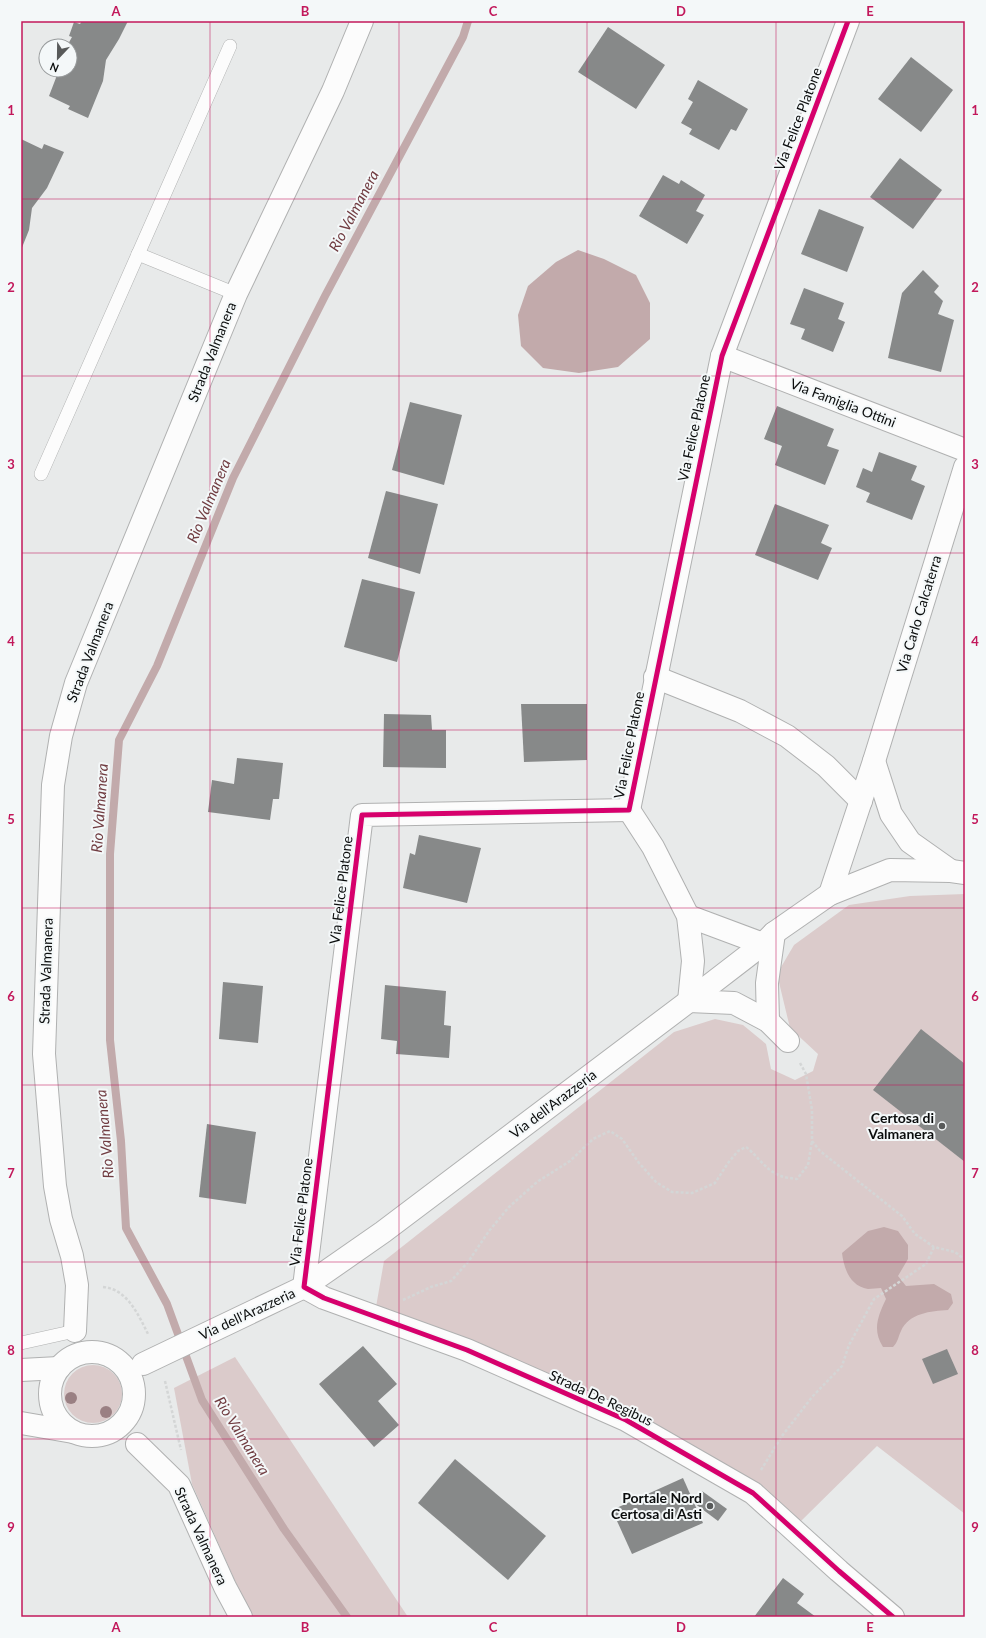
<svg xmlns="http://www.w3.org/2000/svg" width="986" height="1638" viewBox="0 0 986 1638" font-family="Lato,sans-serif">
  <rect width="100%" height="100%" fill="#e8eaea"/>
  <g fill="#dbcbcb">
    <polygon points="965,894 965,1514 877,1446 800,1522 747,1483 376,1307 384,1261 674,1032 715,1019 743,1025 766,1044 771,1069 795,1080 813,1071 818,1054 790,1028 777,974 794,945 849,905 910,896"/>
    <polygon points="235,1357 408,1617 251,1617 192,1484 174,1388"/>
    <circle cx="93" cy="1394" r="29"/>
  </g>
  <g fill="#c2aaab">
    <polygon points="578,250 604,259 636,275 650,303 650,339 618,367 579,373 543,368 521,346 518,315 528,286 556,262"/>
    <path d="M 884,1227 L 898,1231 L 908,1245 L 908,1259 L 898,1276 L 906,1286 L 934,1284 L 951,1294 L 953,1303 L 948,1310 C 931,1311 909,1313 901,1331 C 898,1337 898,1342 893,1347 L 883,1347 C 872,1330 878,1316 886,1299 L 881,1288 C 877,1288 872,1289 868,1289 C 850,1286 844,1269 842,1253 L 868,1231 Z"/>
  </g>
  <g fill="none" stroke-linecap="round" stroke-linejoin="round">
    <polyline stroke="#c2aaab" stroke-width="8" points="347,1617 284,1529 202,1400 167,1304 126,1228 121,1141 110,1040 110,854 119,740 157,666 233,478 325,296 463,37 468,21"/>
  </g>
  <g fill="#878989">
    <polygon points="82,21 128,21 119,39 106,60 103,81 88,118 68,109 70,106 49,96 59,70 70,70 70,46 67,46 72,37 69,36 74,22 80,24"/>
    <polygon points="608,27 665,65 636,109 578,72"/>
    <polygon points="911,57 953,90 921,132 878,99"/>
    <polygon points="698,80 748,109 736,131 731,129 719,150 689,134 692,129 681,123 693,102 688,99"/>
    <polygon points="21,139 42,149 44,144 64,152 47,188 32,208 29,230 21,250"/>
    <polygon points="900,158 942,190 913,229 870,197"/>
    <polygon points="663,175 679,184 681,180 705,195 696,211 704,215 687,244 639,216"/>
    <polygon points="819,209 864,227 847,272 801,254"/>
    <polygon points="923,270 939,286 934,292 943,301 938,314 954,320 941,372 888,358 902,293"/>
    <polygon points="804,288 844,303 838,319 845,322 833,352 801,339 805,329 790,324"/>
    <polygon points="410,402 462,415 444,485 392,470"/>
    <polygon points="777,406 834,429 827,446 839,450 825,485 775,465 782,446 764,439"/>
    <polygon points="879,452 917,466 911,480 925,486 912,520 866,502 870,493 856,487 863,468 872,472"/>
    <polygon points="386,491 438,504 420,574 368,558"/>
    <polygon points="775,504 829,525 821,543 832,548 818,580 755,555"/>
    <polygon points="362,579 415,592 397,662 344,647"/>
    <polygon points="521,704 587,704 587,760 524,762"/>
    <polygon points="384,714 431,715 432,730 446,730 446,768 383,767"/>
    <polygon points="237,758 283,763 279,799 273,799 270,820 208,812 212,780 234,784"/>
    <polygon points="419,835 481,848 467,903 403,888 410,853 415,855"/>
    <polygon points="223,982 263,986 258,1043 219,1039"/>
    <polygon points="385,985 446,991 444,1025 451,1026 449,1058 396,1054 397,1041 381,1039"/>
    <polygon points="921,1029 965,1064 965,1162 873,1090"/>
    <polygon points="207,1124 256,1132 246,1204 199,1197"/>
    <polygon points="363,1346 397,1384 378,1401 399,1425 374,1447 319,1384"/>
    <polygon points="947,1349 958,1374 933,1384 922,1359"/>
    <polygon points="455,1459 546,1536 508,1580 418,1503"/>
    <polygon points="683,1478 703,1523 632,1554 612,1510"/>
    <polygon points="702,1491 727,1509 718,1521 694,1503"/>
    <polygon points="783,1578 804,1594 797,1603 816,1617 754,1617"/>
  </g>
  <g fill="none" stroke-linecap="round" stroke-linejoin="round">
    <g stroke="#b0b1b1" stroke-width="14">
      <g id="service">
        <polyline points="138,254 236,294"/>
        <polyline points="41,474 230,46"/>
        <polyline points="21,1343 75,1331"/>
      </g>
    </g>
    <g stroke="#b0b1b1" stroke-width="24">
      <g id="minor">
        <polyline points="848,21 722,356 629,810 362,815 304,1287 324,1298 467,1350 626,1420 753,1493 839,1571 893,1617"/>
        <polyline points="722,356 965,450"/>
        <polyline points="655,677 740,711 787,736 826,766 861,801"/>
        <polyline points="874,761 891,814 910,842 951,871"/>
        <polyline points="629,810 653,847 688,916 693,961 689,1001"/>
        <polyline points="830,894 874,761 965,467"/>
        <polyline points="688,916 763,944"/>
        <polyline points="689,1001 734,1003 768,1021 788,1041"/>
        <polyline points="768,1021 767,983 774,933"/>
        <polyline points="75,1331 77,1285 72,1256 61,1219 55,1186 44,1054 53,785 61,736 76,683 236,294 333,91 362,21"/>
        <circle cx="92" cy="1394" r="42"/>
        <polyline points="143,1364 304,1287 383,1232 689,1001 763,944 774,933 830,894 890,870 951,871 965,873"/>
        <polyline points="21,1370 59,1368"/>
        <polyline points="21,1423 73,1432"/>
        <polyline points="137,1444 179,1485 225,1587 241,1617"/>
      </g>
    </g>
    <g stroke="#d4d6d6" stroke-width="2.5" stroke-dasharray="3 2" stroke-linecap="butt">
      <polyline points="800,1063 806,1074 812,1110 812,1141 820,1151 902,1216 915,1234 934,1247 955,1252 965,1260"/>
      <path d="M 103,1287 C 127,1289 138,1314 148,1334"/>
      <path d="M 403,1300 L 431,1287 L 451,1281 L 468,1262 L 489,1231 L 509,1207 L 537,1182 L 570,1161 L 593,1139 L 610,1131 L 622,1139 L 639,1163 L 656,1182 L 672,1192 L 692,1193 L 715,1183 L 728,1163 L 738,1151 L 746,1147 C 758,1156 766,1171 781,1176 C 786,1178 792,1178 797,1179 L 808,1165 L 812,1141"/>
      <polyline points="165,1381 181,1450"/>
      <polyline points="761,1470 782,1436 812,1397 842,1366 849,1345 874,1299 926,1264 934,1247"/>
    </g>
    <use href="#service" stroke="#fcfcfc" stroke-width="13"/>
    <use href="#minor" stroke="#fcfcfc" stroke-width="22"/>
    <g stroke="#f4f8f9" stroke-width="8">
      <polyline id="cycleway" points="848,21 722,356 629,810 362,815 304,1287 324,1298 467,1350 626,1420 753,1493 839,1571 893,1617"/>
    </g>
    <use href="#cycleway" stroke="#d6006c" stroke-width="5"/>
  </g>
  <g fill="#9a8083">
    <circle cx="71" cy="1398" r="6"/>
    <circle cx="106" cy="1412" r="6"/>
  </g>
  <path fill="none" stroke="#c2185b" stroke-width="1" stroke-opacity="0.55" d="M 210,21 L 210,1617M 399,21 L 399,1617M 587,21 L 587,1617M 776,21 L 776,1617M 21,199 L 965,199M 21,376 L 965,376M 21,553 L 965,553M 21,730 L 965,730M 21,908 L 965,908M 21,1085 L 965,1085M 21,1262 L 965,1262M 21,1439 L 965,1439"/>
  <g fill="#585a5a" stroke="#f4f8f9" stroke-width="1.5">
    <circle cx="942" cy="1126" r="4"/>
    <circle cx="710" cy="1506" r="4"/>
  </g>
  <g text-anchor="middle" stroke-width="4" stroke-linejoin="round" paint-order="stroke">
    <g font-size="14" fill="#0b0d0d" stroke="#f4f8f9">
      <text transform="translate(798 119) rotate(-69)" y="5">Via Felice Platone</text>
      <text transform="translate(212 352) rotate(-68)" y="5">Strada Valmanera</text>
      <text transform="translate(843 403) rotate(21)" y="5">Via Famiglia Ottini</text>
      <text transform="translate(694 428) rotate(-78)" y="5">Via Felice Platone</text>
      <text transform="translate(919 614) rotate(-73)" y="5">Via Carlo Calcaterra</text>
      <text transform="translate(90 652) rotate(-69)" y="5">Strada Valmanera</text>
      <text transform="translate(629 745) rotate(-79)" y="5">Via Felice Platone</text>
      <text transform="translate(341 890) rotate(-83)" y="5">Via Felice Platone</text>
      <text transform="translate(46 971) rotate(-88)" y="5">Strada Valmanera</text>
      <text transform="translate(553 1104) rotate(-37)" y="5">Via dell'Arazzeria</text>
      <text transform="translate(301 1212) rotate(-83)" y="5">Via Felice Platone</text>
      <text transform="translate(247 1314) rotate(-25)" y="5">Via dell'Arazzeria</text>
      <text transform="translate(601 1398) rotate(25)" y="5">Strada De Regibus</text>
      <text transform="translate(201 1536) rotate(65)" y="5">Strada Valmanera</text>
    </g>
    <g font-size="14" font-weight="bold" fill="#0b0d0d" stroke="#f4f8f9" text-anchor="end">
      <text x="934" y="1123">Certosa di<tspan x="934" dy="16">Valmanera</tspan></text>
      <text x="702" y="1503">Portale Nord<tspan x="702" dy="16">Certosa di Asti</tspan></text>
    </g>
    <g font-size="15" font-style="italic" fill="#713d42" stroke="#f4f8f9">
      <text transform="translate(354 211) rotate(-62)" y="5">Rio Valmanera</text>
      <text transform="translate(209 501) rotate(-67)" y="5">Rio Valmanera</text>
      <text transform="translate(100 808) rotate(-86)" y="5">Rio Valmanera</text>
      <text transform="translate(105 1134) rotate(-95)" y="5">Rio Valmanera</text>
      <text transform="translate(242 1436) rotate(58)" y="5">Rio Valmanera</text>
    </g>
  </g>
  <rect width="986" height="1638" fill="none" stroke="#f4f8f9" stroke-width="44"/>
  <g transform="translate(58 58) rotate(202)"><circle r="19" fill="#f4f8f9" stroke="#979a9b"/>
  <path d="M0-3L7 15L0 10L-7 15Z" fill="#585a5a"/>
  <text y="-6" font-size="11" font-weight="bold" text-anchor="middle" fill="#0b0d0d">N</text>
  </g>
  <rect x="22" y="22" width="942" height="1594" fill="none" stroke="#c2185b" stroke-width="1.5"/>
  <g font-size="13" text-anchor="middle" font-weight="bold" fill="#c2185b">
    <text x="116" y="16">A</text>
    <text x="305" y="16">B</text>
    <text x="493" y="16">C</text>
    <text x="681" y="16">D</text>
    <text x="870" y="16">E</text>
    <text x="11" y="115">1</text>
    <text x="975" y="115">1</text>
    <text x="11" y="292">2</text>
    <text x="975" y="292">2</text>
    <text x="11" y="469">3</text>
    <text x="975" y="469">3</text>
    <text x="11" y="646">4</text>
    <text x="975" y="646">4</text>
    <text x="11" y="824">5</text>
    <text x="975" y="824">5</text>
    <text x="11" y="1001">6</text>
    <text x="975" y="1001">6</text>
    <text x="11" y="1178">7</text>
    <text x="975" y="1178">7</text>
    <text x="11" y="1355">8</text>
    <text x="975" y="1355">8</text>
    <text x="11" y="1532">9</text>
    <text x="975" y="1532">9</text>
    <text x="116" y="1632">A</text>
    <text x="305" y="1632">B</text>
    <text x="493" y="1632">C</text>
    <text x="681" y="1632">D</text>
    <text x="870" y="1632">E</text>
  </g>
</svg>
